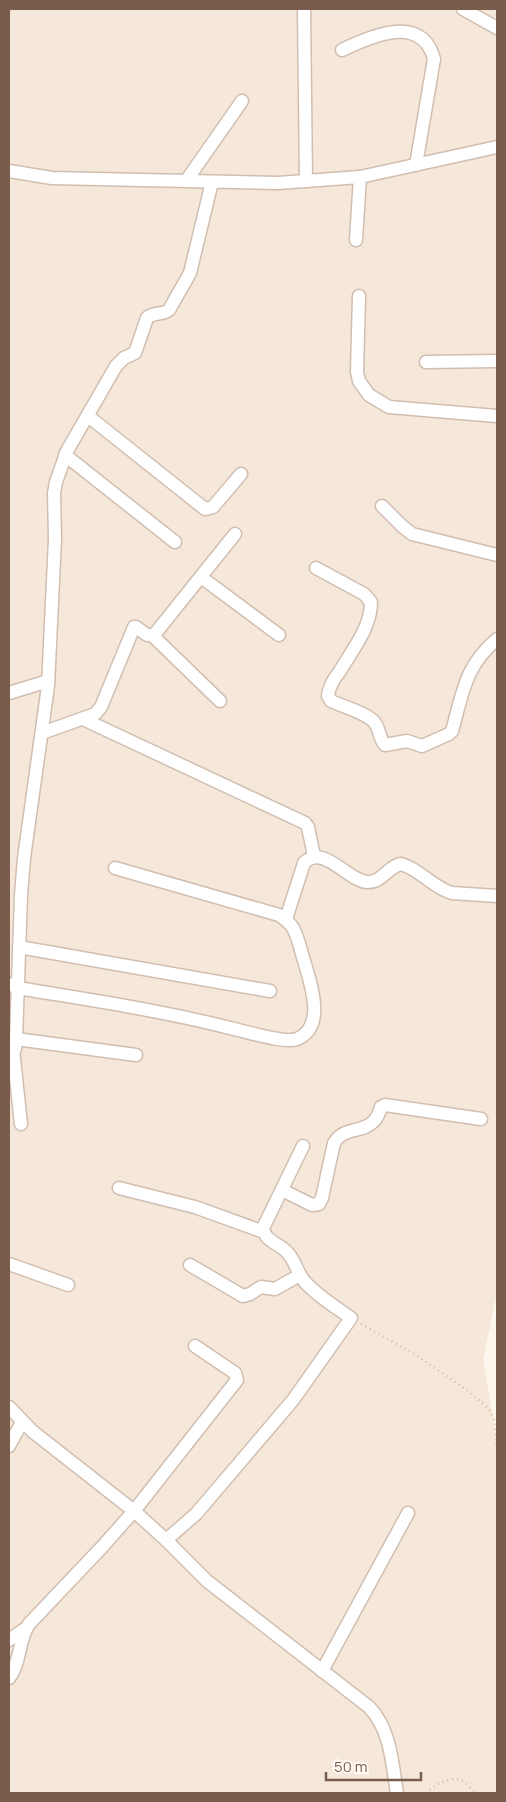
<svg xmlns="http://www.w3.org/2000/svg" width="506" height="1802" viewBox="0 0 506 1802" font-family="Manrope,sans-serif">
  <rect width="100%" height="100%" fill="#fdf6ec"/>
  <polygon fill="#f5e8da" points="9,9 336,9 341,10 497,9 497,1293 483,1360 497,1440 497,1793 9,1793"/>
  <g fill="none" stroke-linecap="round" stroke-linejoin="round">
    <g stroke="#d1beb0" stroke-width="15">
      <g id="minor">
        <polyline points="304,9 306,181"/>
        <polyline points="463,9 497,28"/>
        <path d="M 342,50 C 371,36 422,13 434,59 L 416,165"/>
        <polyline points="9,171 52,178 278,183 360,177 497,147"/>
        <polyline points="186,181 242,101"/>
        <polyline points="356,240 360,177"/>
        <polyline points="359,296 357,372 359,381 369,395 389,407 497,416"/>
        <polyline points="426,362 497,361"/>
        <polyline points="88,416 205,509 213,507 241,474"/>
        <polyline points="65,455 175,542"/>
        <polyline points="382,506 402,526 412,534 497,555"/>
        <path d="M 316,568 L 364,594 L 371,602 C 371,628 352,650 340,671 C 334,679 329,686 328,696 L 331,701 C 342,706 369,714 375,723 C 380,730 379,738 385,745 L 407,741 L 422,746 L 449,734 L 452,731 C 463,692 465,666 497,639"/>
        <polyline points="201,577 279,635"/>
        <polyline points="153,636 220,701"/>
        <polyline points="9,693 48,681"/>
        <polyline points="83,719 305,823 308,827 314,856"/>
        <polyline points="42,733 95,714 101,707 134,627 136,627 147,635 154,635 235,534"/>
        <path d="M 286,919 L 304,863 C 323,843 348,881 367,882 C 382,883 388,866 401,864 C 420,869 433,888 452,893 L 497,896"/>
        <polyline points="19,947 270,991"/>
        <path d="M 9,984 L 18,988 C 89,1000 160,1010 230,1028 C 245,1031 285,1044 297,1039 C 326,1027 311,985 305,964 C 301,952 299,939 293,928 C 289,922 285,919 279,915 L 115,868"/>
        <polyline points="16,1039 136,1055"/>
        <polyline points="13,1050 21,1124"/>
        <path d="M 9,1060 L 15,1049 L 16,1039 L 21,895 L 24,858 L 48,686 L 55,539 L 54,493 L 56,482 L 67,451 L 116,366 L 124,358 L 135,353 L 147,318 C 153,312 163,315 169,310 L 190,273 L 212,182"/>
        <polyline points="119,1188 195,1207 264,1232"/>
        <path d="M 282,1190 L 312,1205 L 319,1204 L 322,1198 L 334,1143 C 344,1126 362,1134 374,1121 C 378,1117 379,1112 381,1107 L 385,1105 L 481,1119"/>
        <polyline points="9,1264 68,1285"/>
        <polyline points="190,1265 243,1296 250,1294 261,1287 275,1289 300,1275"/>
        <path d="M 9,1407 L 32,1431 L 134,1511 L 166,1540 L 207,1581 L 369,1707 C 391,1730 392,1763 397,1793"/>
        <polyline points="9,1446 22,1422"/>
        <path d="M 166,1540 L 196,1514 L 293,1400 L 351,1318 C 336,1307 317,1296 305,1282 C 297,1273 295,1260 287,1252 C 279,1243 265,1242 263,1228 L 303,1146"/>
        <polyline points="9,1640 25,1629"/>
        <polyline points="322,1671 408,1513"/>
        <path d="M 9,1678 C 21,1663 18,1640 29,1624 L 102,1547 L 134,1511 L 237,1380 L 235,1373 L 195,1346"/>
      </g>
    </g>
    <g stroke="#d9b8a5" stroke-width="2.5" stroke-dasharray="1 4" stroke-linecap="butt">
      <polyline points="361,1324 416,1355 468,1391 488,1408 495,1421 497,1454"/>
      <path d="M 426,1793 C 433,1786 449,1776 460,1780 C 466,1782 471,1789 476,1793"/>
    </g>
    <use href="#minor" stroke="#fff" stroke-width="12"/>
  </g>
  <rect width="506" height="1802" fill="none" stroke="#7a5c4d" stroke-width="20"/>
  <path d="M326 1772v8h95v-8" fill="none" stroke="#7a5c4d" stroke-width="2.5"/>
  <text x="334" y="1772" font-size="15" fill="#7a5c4d" stroke="#fffaf3" stroke-width="4" paint-order="stroke">50 m</text>
</svg>
